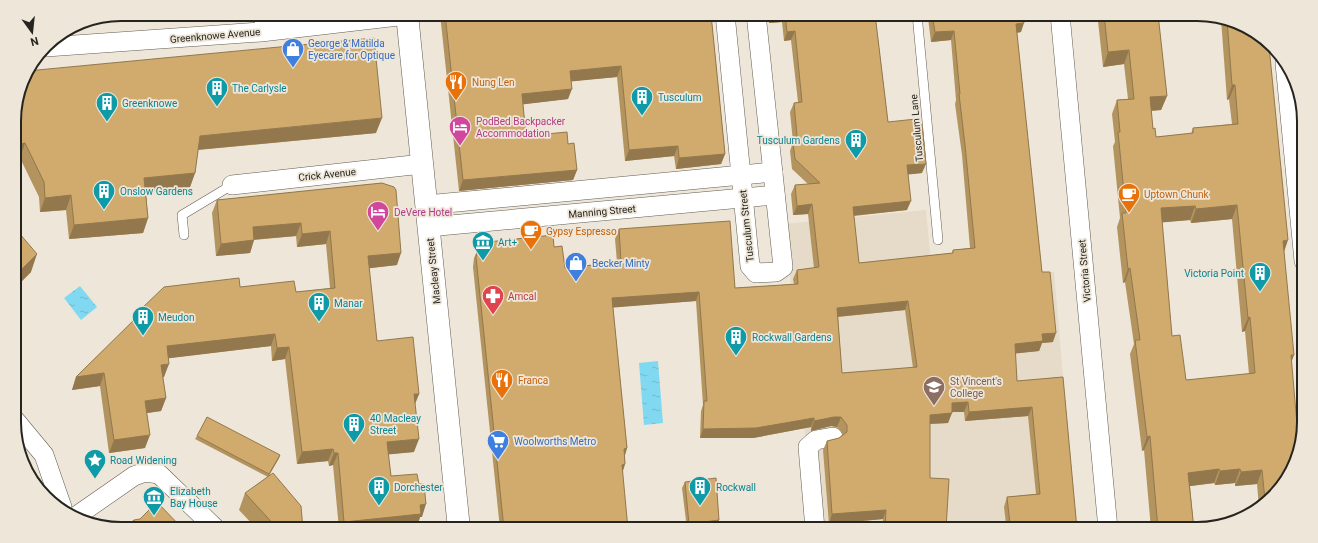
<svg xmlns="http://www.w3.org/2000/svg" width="1318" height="543" viewBox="0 0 1318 543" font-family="Roboto,sans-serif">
  <defs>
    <pattern id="water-ripples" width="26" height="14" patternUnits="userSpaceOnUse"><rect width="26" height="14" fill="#80d9f1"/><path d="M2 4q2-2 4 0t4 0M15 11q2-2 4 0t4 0" fill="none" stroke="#6ebace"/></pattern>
  </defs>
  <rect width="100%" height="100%" fill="#eee6d9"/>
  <polygon fill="#e6dac8" points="926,210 933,285 1054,272 1076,529 814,529 785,224"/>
  <g fill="url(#water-ripples)">
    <polygon points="80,286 97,307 81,320 64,298"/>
    <polygon points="658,361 663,423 644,425 639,363"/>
  </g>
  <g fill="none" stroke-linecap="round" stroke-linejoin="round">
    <g stroke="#635d52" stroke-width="10">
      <g id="lane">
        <polyline points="258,14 261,32"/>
        <polyline points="917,14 938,240"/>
        <polyline points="184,235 182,215 232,185"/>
      </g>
    </g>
    <g stroke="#635d52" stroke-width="20">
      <g id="street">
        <polyline points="725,14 750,266 756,273 776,272 783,267 756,14"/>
        <polyline points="1060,14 1108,529"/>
        <polyline points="46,47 261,32 407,15"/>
        <polyline points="1285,63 1304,261"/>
        <polyline points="232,185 422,164"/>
        <polyline points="426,205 773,172"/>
        <polyline points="428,227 775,195"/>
        <polyline points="15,420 44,455 62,507"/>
        <polyline points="75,517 134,476 145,472 159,474 216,529"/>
        <polyline points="815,529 808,447 816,440 833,437"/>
      </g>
    </g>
    <g stroke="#635d52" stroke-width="23">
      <polyline id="secondary" points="407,14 459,529"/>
    </g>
    <use href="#lane" stroke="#fff" stroke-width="9"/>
    <use href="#street" stroke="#fff" stroke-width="19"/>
    <use href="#secondary" stroke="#fff" stroke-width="22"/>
  </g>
  <g fill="#b3935e" fill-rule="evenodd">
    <polygon points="440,14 711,14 725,154 721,164 676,169 674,156 625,161 617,77 571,81 568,99 523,104 526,136 568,144 577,170 573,180 459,191"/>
    <path d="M 769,14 L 875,14 L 888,122 L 922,173 L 908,174 L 907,210 L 854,216 L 859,263 L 952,253 L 953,250 L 970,248 L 962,155 L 955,104 L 956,100 L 951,40 L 931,42 L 928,18 L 930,14 L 1023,14 L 1021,32 L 1017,33 L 1042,272 L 1053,342 L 1042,343 L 1039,351 L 1015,353 L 1017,381 L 1063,377 L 1077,529 L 979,529 L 980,527 L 1006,524 L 1004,507 L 1007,497 L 1036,494 L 1028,416 L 965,421 L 964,412 L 952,412 L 948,423 L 930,424 L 930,478 L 946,529 L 882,529 L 883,519 L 829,524 L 823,450 L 827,441 L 839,438 L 843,434 L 837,427 L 831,426 L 811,431 L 811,427 L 753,438 L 700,438 L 701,411 L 703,405 L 696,301 L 613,307 L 627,448 L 625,455 L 625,464 L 622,473 L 628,529 L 500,529 L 473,267 L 474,258 L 478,249 L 554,247 L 565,268 L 617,262 L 615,239 L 619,229 L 735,288 L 794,284 L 793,279 L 797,270 L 814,268 L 808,214 L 793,215 L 791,194 L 795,185 L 808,184 L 792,169 L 790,151 L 793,142 L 790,112 L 794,103 L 798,102 L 791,40 L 784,41 L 782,22 L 769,23 ZM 905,310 L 913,368 L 842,373 L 838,317 Z"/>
    <path d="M 1100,14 L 1158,14 L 1167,96 L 1161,110 L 1151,111 L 1153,129 L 1156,137 L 1191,134 L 1193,128 L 1232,124 L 1229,99 L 1227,100 L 1221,19 L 1238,22 L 1284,251 L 1291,362 L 1296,463 L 1259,507 L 1257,484 L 1235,486 L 1235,483 L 1215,485 L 1214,483 L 1190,486 L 1194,529 L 1151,529 L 1144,450 L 1142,451 L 1130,354 L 1134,344 L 1125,282 L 1123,283 L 1117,227 L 1120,218 L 1113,146 L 1115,142 L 1112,114 L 1117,100 L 1128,99 L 1124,64 L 1103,67 L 1098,21 ZM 1232,219 L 1242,332 L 1245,331 L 1249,374 L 1186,380 L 1172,336 L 1162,222 L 1190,220 L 1191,223 Z"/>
    <polygon points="14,114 376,133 198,150 195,173 190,187 146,192 148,218 143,233 69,239 66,210 40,212 39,197 20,158 14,159"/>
    <polygon points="382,183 397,265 369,268 377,341 419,394 415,404 414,452 388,454 391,476 422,517 420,517 417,527 397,529 339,529 333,465 329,466 328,461 297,464 285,359 272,361 271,346 168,358 164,377 163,377 166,398 161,411 147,413 145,448 109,453 100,386 72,390 76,377 136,319 138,312 240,287 296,292 330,288 326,244 297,247 296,236 254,240 250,253 216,256 212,213 217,200"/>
    <polygon points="14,227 31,272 15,288"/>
    <polygon points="197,436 280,455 279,458 268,477 195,439"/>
    <polygon points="685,482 719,520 717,526 696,529 687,529 682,488"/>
    <polygon points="245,493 303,529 257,529 239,510"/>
  </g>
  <g fill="#92784c">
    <polygon points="773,14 785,14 782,22 769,23"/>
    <polygon points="1024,23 1021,32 1013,33 1016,24"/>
    <polygon points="795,31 791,40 784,41 787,32"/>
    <polygon points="954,31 951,40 931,42 935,32"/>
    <polygon points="1129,50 1124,64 1103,67 1108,52"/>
    <polygon points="621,66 617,77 566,82 570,71"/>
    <polygon points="1232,85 1235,85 1229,99 1227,100"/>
    <polygon points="572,89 568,99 518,105 522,94"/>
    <polygon points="1167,96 1161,110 1145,111 1150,97"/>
    <polygon points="382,118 376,133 195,150 200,136"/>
    <polygon points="25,143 20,158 14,159 19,144"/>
    <polygon points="678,146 674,156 625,161 629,150"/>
    <polygon points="725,154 721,164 676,169 679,158"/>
    <polygon points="926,164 922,173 904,175 907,165"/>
    <polygon points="577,170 573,180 459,191 463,180"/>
    <polygon points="195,173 190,187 139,192 144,178"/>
    <polygon points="71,195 66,210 40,212 45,198"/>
    <polygon points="911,201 907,210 849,216 853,207"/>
    <polygon points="812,204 808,214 793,215 797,206"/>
    <polygon points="1237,205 1232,219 1191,223 1196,209"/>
    <polygon points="1195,206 1190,220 1156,223 1161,208"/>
    <polygon points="148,218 143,233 69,239 74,225"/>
    <polygon points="301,223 296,236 248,240 253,227"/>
    <polygon points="330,231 326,244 297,247 302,234"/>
    <polygon points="254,240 250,253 216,256 221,244"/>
    <polygon points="1288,240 1283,255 1283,241"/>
    <polygon points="401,253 397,265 363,269 368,256"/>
    <polygon points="37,254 31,272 15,288 15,280 17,274"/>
    <polygon points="1130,268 1125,282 1123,283 1128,269"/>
    <polygon points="699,292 696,301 608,308 612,298"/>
    <polygon points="908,301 905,310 834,317 837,308"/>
    <polygon points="1250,317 1245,331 1242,332 1248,318"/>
    <polygon points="1056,333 1053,342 1042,343 1039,351 1011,354 1015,344 1042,334"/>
    <polygon points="275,334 271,346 163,359 167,346"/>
    <polygon points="289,347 285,359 272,361 277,348"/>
    <polygon points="1291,355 1294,355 1289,369"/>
    <polygon points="169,364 164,377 157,378 161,365"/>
    <polygon points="104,373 100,386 72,390 76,377"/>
    <polygon points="414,394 419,394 414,406"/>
    <polygon points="166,398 161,411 140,414 145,401"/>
    <polygon points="968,402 964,412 949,412 952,403"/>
    <polygon points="1032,407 1028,416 965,421 969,412"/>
    <polygon points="952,413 948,423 926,424 930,415"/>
    <polygon points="834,417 841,417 837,427 831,426 811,431 814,421"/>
    <polygon points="814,418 811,427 753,438 700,438 703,429"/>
    <polygon points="150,435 145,448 109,453 114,440"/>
    <polygon points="1150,436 1144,450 1142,451 1147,437"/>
    <polygon points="419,439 414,452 383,455 387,442"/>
    <polygon points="627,448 624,458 624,449"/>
    <polygon points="333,449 328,461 297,464 302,452"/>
    <polygon points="334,453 338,453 333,465 329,466"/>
    <polygon points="280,455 279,458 268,477 269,474"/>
    <polygon points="625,464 622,474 622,465"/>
    <polygon points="1219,469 1214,483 1183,487 1188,473"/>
    <polygon points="1240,469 1235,483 1215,485 1220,471"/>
    <polygon points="1262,470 1257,484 1235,486 1241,472"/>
    <polygon points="426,504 422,517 420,517 417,527 397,529 342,529 344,522 420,505"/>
    <polygon points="886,510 883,519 829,524 832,514"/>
    <polygon points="719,520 717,526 696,529 687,529 689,524"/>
  </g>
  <g fill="#d0ab6d" stroke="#92784c" fill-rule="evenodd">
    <polygon points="445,14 711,14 725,154 679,158 678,146 629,150 621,66 570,71 572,89 522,94 526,136 567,132 568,144 574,143 577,170 463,180"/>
    <path d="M 785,14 L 875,14 L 888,122 L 916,119 L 922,125 L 926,164 L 907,165 L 911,201 L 853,207 L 859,263 L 953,253 L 953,250 L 975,248 L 965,145 L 959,94 L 960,94 L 954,31 L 935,32 L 932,14 L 1023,14 L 1024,23 L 1016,24 L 1042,272 L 1050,272 L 1056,333 L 1042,334 L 1043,341 L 1015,344 L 1017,381 L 1063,377 L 1077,529 L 980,529 L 980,527 L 1010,524 L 1007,497 L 1040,494 L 1032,407 L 969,412 L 968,402 L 952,403 L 952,413 L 930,415 L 930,478 L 949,479 L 946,529 L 885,529 L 886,510 L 832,514 L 827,441 L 839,438 L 847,432 L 847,425 L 841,417 L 834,417 L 814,421 L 814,418 L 756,428 L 703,429 L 704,401 L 707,401 L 699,292 L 612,298 L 627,448 L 624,449 L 625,464 L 622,465 L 628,529 L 504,529 L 476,257 L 478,249 L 481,245 L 488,242 L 553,235 L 554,247 L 562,246 L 565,268 L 621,262 L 619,229 L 730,221 L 735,288 L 798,284 L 797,270 L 819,267 L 812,204 L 797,206 L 795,185 L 820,183 L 795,159 L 793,142 L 797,136 L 794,103 L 802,102 L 795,31 L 787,32 ZM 908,301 L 917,367 L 842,373 L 837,308 Z"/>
    <path d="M 1104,14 L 1158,14 L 1167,96 L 1150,97 L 1153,129 L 1155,128 L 1156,137 L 1193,133 L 1193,128 L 1238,124 L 1235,85 L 1232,85 L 1227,20 L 1238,22 L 1269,46 L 1288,240 L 1283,241 L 1294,355 L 1291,355 L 1299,448 L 1296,463 L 1265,500 L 1262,470 L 1241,472 L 1240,469 L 1220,471 L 1219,469 L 1188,473 L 1194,529 L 1158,529 L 1150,436 L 1147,437 L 1135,340 L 1140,340 L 1130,268 L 1128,269 L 1122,213 L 1126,213 L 1118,132 L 1120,132 L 1117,100 L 1134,99 L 1129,50 L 1108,52 ZM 1237,205 L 1248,318 L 1250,317 L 1255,373 L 1186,380 L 1180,335 L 1172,336 L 1161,208 L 1195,206 L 1196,209 Z"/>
    <polygon points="374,38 382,118 200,136 195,173 144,178 148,218 74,225 71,195 45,198 44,182 25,143 19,144 14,125 14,114 25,74 27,71"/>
    <polygon points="382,183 394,187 396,190 401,253 368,256 377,341 413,337 419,394 414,394 419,439 387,442 391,476 417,474 419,484 424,484 426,504 420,505 421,514 344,522 338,453 334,453 333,449 302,452 289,347 277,348 275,334 167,346 169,364 161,365 166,398 145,401 150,435 114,440 104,373 76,377 140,314 138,312 164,287 239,278 240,287 294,281 296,292 335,288 330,231 302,234 301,223 253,227 254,240 221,244 217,200"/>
    <polygon points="14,227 37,254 17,274 15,273"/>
    <polygon points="207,417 280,455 269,474 197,436"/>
    <polygon points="273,473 301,506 303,529 277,529 277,528 245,493"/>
    <polygon points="716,478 719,520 689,524 685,482"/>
    <polygon points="157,502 183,529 126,529 127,526 134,520 140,519"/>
  </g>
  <defs>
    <g id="shop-pin" transform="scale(1.15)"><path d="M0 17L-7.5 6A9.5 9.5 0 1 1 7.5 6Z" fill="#3f7fe0" stroke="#eee6d9"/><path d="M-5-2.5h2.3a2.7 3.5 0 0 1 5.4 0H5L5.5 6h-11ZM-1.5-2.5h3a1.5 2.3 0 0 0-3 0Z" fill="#fff"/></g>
    <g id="restaurant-pin" transform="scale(1.15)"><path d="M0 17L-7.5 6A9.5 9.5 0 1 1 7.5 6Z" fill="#e8710a" stroke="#eee6d9"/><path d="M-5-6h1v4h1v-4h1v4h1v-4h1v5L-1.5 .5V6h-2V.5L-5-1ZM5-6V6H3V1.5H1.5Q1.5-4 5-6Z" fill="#fff"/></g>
    <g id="building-pin" transform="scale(1.15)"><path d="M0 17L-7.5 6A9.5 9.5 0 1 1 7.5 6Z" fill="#0f9aa8" stroke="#eee6d9"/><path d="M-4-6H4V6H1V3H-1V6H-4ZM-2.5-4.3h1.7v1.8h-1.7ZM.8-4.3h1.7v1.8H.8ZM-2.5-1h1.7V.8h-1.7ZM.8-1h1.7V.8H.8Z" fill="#fff"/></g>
    <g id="hotel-pin" transform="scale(1.15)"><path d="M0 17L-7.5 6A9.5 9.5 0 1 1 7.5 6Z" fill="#d1479c" stroke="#eee6d9"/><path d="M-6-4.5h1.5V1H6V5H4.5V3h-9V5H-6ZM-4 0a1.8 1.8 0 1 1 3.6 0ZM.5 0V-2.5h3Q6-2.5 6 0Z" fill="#fff"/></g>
    <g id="cafe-pin" transform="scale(1.15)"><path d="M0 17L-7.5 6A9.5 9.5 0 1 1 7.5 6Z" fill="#e8710a" stroke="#eee6d9"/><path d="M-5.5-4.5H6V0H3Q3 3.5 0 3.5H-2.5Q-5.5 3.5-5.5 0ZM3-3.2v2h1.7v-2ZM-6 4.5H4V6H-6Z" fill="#fff"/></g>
    <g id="museum-pin" transform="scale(1.15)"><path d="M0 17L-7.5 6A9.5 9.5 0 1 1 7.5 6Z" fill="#0f9aa8" stroke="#eee6d9"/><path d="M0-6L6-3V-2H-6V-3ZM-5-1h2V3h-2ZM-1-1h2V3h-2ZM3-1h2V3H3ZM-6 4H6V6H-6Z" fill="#fff"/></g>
    <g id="pharmacy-pin" transform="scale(1.15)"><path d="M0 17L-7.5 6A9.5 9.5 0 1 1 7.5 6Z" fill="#e0444e" stroke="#eee6d9"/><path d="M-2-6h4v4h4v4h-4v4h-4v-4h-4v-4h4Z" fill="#fff"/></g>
    <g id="school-pin" transform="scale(1.15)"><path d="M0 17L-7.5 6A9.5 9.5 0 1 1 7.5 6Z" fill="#8d6e63" stroke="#eee6d9"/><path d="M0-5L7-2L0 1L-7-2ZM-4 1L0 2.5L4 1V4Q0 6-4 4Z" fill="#fff"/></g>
    <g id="supermarket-pin" transform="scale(1.15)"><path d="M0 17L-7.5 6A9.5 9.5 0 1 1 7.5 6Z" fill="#3f7fe0" stroke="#eee6d9"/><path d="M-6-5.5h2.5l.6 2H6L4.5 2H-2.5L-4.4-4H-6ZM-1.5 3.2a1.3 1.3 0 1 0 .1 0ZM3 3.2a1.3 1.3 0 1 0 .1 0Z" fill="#fff"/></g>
    <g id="sight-pin" transform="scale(1.15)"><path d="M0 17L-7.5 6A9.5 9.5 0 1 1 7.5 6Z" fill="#0f9aa8" stroke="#eee6d9"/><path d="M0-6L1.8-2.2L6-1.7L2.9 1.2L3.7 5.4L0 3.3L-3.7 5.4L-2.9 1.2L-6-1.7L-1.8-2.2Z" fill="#fff"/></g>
  </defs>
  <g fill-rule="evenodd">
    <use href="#shop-pin" x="293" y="49"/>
    <use href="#restaurant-pin" x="456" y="82"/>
    <use href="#building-pin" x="217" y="88"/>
    <use href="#building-pin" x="642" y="97"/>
    <use href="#building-pin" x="107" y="103"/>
    <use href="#hotel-pin" x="460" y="127"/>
    <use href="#building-pin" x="856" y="140"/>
    <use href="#building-pin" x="104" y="191"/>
    <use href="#cafe-pin" x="1129" y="194"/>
    <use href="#hotel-pin" x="378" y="212"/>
    <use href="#cafe-pin" x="531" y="231"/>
    <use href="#museum-pin" x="483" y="242"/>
    <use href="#shop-pin" x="576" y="263"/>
    <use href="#building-pin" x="1260" y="273"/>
    <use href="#pharmacy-pin" x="493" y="296"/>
    <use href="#building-pin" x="319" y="303"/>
    <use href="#building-pin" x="143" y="317"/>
    <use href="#building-pin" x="736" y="337"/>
    <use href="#restaurant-pin" x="502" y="380"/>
    <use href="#school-pin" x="934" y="387"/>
    <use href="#building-pin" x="354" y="424"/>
    <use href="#supermarket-pin" x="498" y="441"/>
    <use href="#sight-pin" x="95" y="460"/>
    <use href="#building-pin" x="379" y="487"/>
    <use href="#building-pin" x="700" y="487"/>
    <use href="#museum-pin" x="154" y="497"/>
  </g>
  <g text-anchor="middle" stroke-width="3.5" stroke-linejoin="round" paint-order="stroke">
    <g font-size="10" fill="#26241f" stroke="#eee6d9">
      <text transform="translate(215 35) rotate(-5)" y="4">Greenknowe Avenue</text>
      <text transform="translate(916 128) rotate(-95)" y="4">Tusculum Lane</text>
      <text transform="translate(327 174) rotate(-6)" y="4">Crick Avenue</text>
      <text transform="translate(602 211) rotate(-5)" y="4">Manning Street</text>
      <text transform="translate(746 226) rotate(-96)" y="4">Tusculum Street</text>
      <text transform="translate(433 271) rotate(-96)" y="4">Macleay Street</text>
      <text transform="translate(1084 271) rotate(-95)" y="4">Victoria Street</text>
    </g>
    <g font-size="10" fill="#366cbe" stroke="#eee6d9" text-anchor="start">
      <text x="308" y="47">George &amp; Matilda<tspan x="308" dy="12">Eyecare for Optique</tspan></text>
      <text x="592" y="267">Becker Minty</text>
      <text x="514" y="445">Woolworths Metro</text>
    </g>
    <g font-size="10" fill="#c56008" stroke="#eee6d9" text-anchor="start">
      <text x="472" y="86">Nung Len</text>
      <text x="1144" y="198">Uptown Chunk</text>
      <text x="546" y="235">Gypsy Espresso</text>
      <text x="518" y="384">Franca</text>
    </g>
    <g font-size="10" fill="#0d838f" stroke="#eee6d9" text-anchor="start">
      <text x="232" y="92">The Carlysle</text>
      <text x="658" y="101">Tusculum</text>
      <text x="122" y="107">Greenknowe</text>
      <text x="840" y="144" text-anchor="end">Tusculum Gardens</text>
      <text x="120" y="195">Onslow Gardens</text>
      <text x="498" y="246">Art+</text>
      <text x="1244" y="277" text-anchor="end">Victoria Point</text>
      <text x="334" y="307">Manar</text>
      <text x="158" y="321">Meudon</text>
      <text x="752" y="341">Rockwall Gardens</text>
      <text x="370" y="422">40 Macleay<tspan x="370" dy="12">Street</tspan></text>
      <text x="110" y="464">Road Widening</text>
      <text x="394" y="491">Dorchester</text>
      <text x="716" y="491">Rockwall</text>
      <text x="170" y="495">Elizabeth<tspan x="170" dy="12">Bay House</tspan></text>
    </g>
    <g font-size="10" fill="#b23c85" stroke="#eee6d9" text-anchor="start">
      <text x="476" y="125">PodBed Backpacker<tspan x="476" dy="12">Accommodation</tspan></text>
      <text x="394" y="216">DeVere Hotel</text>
    </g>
    <g font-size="10" fill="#be3a42" stroke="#eee6d9" text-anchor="start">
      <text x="508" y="300">Amcal</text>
    </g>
    <g font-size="10" fill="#785e54" stroke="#eee6d9" text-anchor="start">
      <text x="950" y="385">St Vincent's<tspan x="950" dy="12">College</tspan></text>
    </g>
  </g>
  <path d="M0 0H1318V543H0ZM121 21H1197A100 100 0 0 1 1297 121V422A100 100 0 0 1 1197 522H121A100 100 0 0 1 21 422V121A100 100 0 0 1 121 21Z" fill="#eee6d9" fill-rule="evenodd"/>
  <path fill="none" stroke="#26241f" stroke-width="2" d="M121 21H1197A100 100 0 0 1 1297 121V422A100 100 0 0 1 1197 522H121A100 100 0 0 1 21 422V121A100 100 0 0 1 121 21Z"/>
  <g transform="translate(32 32) rotate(165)" stroke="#eee6d9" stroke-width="3" paint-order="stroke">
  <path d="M0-3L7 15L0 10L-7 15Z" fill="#26241f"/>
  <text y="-6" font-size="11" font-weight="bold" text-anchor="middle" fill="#26241f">N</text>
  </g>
</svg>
